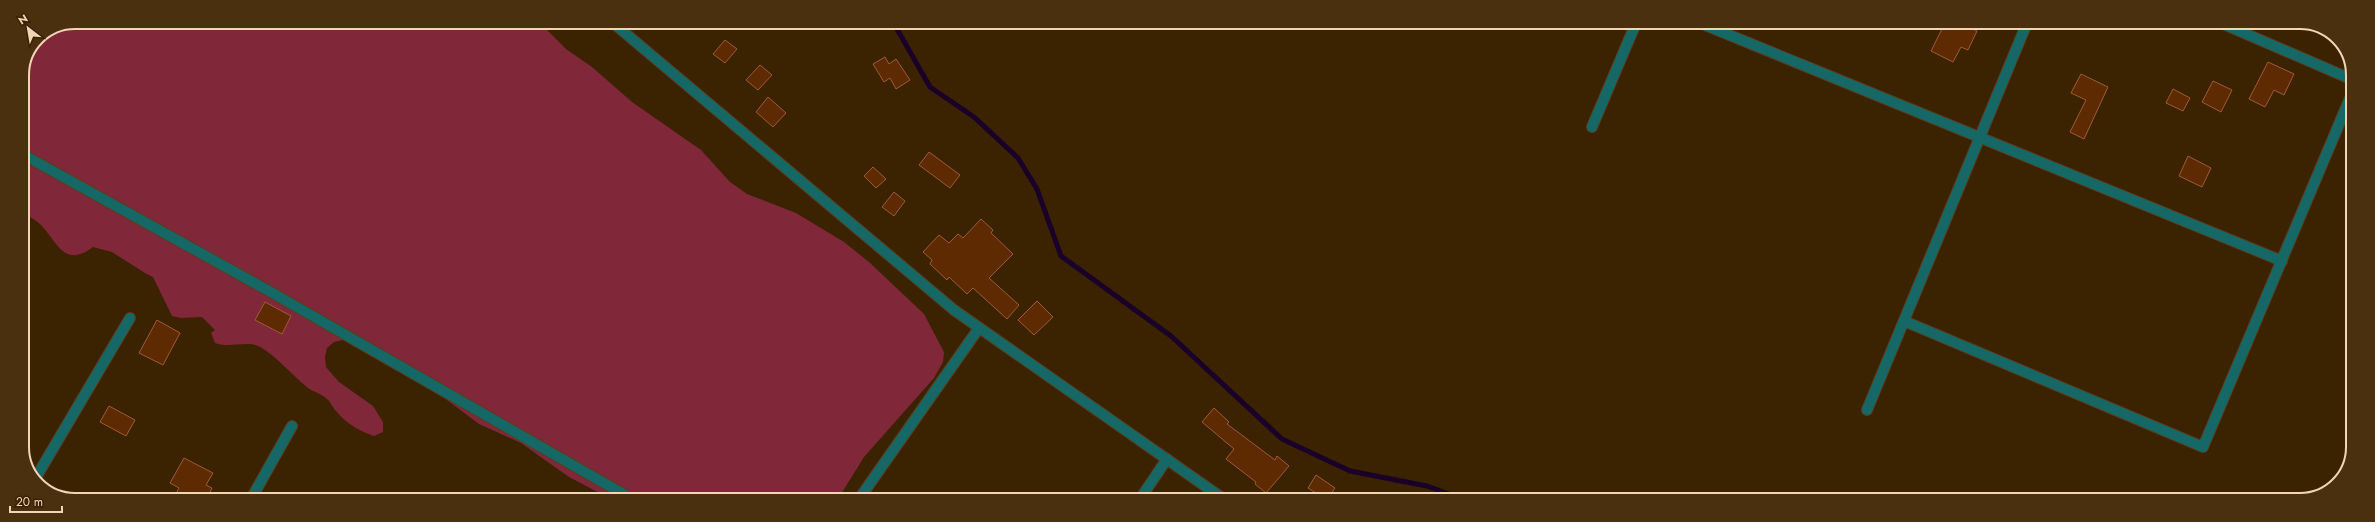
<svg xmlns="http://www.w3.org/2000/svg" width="2375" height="522" viewBox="0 0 2375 522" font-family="Jost,sans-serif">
  <rect width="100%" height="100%" fill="#3b2200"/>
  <path fill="#81273a" d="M 75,22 L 539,22 L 566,49 L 592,67 L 632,102 L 701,150 L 730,182 L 747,194 L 796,213 L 844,242 L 869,262 L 924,314 L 944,352 L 943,362 L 934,378 L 864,457 L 838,499 L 611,499 L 569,477 L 521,443 L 479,424 L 435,391 L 402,372 L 364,342 L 343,340 L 334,342 L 327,348 L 325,357 L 326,367 L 339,382 L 373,406 L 383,422 L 383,432 L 374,436 C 361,432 344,422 336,411 C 332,407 331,402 327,399 C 322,394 314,392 308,388 C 292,375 279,359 262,348 C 249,339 230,349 215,343 L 211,333 L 215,330 L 202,317 L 181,318 L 172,316 L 153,277 L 145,273 L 112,252 L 93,247 C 65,268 58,244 42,226 C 37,220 29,217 22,212 L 22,75 L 38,37 Z"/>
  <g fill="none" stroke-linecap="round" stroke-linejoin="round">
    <polyline stroke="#1a0028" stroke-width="5" points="893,22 930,87 974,117 1018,158 1037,189 1061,256 1171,336 1282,439 1350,471 1427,486 1465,500"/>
  </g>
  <g fill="#5d2a02" stroke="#9f5c31">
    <polygon points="1945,23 1962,23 1977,31 1968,50 1961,47 1953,62 1931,51"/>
    <polygon points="725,40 737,49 725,63 713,54"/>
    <polygon points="885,57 889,64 896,59 910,80 896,89 890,78 884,82 873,64"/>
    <polygon points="2268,62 2294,74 2284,95 2274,90 2265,107 2249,99"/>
    <polygon points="760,65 772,75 758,90 746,80"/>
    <polygon points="2081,74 2108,87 2084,139 2070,132 2086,100 2071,93"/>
    <polygon points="2213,81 2232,90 2221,112 2202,102"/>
    <polygon points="2173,89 2190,98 2183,111 2166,103"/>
    <polygon points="768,97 786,113 773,127 756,112"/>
    <polygon points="929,152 960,175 950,188 919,165"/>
    <polygon points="2188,156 2211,168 2202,187 2179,176"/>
    <polygon points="873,167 886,179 876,188 864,176"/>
    <polygon points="894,192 905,201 894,216 882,207"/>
    <polygon points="981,219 993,230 991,233 1013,254 989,278 1019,305 1007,319 973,288 967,294 949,277 947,280 930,264 932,260 923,252 939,235 949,243 958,234 963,238"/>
    <polygon points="1037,301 1053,317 1034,335 1018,320"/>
    <polygon points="265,302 291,316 282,334 255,320"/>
    <polygon points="157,320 180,333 163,365 139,353"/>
    <polygon points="109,406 135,420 126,436 100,422"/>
    <polygon points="1214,408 1229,422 1227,424 1275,460 1277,456 1289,466 1266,493 1255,484 1256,482 1226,459 1234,449 1202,422"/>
    <polygon points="184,458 213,473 206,485 212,488 207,499 173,499 179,488 170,483"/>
    <polygon points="1316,475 1335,488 1327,500 1308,488"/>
  </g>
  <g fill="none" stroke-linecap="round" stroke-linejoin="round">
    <g stroke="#583f1d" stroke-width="12">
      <polyline id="lane" points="22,154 269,291 632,499"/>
    </g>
    <g stroke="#583f1d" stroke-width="12">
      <g id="street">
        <polyline points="612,22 954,310 1225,500"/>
        <polyline points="1700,23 2282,261"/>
        <polyline points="2221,23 2353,80"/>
        <polyline points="1592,127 1636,23"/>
        <polyline points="1904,321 2203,447 2353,91"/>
        <polyline points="1867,410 2027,23"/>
        <polyline points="35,479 130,318"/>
        <polyline points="251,499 292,426"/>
        <polyline points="859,499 979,328"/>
        <polyline points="1140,499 1167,459"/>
      </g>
    </g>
    <use href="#lane" stroke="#156865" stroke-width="10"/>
    <use href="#street" stroke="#156865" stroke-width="10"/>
  </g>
  <path d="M0 0H2375V522H0ZM75 29H2300A46 46 0 0 1 2346 75V447A46 46 0 0 1 2300 493H75A46 46 0 0 1 29 447V75A46 46 0 0 1 75 29Z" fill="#4a300f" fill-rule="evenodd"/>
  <path fill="none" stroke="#f1d6b6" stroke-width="2" d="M75 29H2300A46 46 0 0 1 2346 75V447A46 46 0 0 1 2300 493H75A46 46 0 0 1 29 447V75A46 46 0 0 1 75 29Z"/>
  <g transform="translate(28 28) rotate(329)" stroke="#3b2200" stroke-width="3" paint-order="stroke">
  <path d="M0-3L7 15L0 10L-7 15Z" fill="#f1d6b6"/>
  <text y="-6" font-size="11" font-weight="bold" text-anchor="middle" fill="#f1d6b6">N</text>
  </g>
  <path d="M10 506v6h52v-6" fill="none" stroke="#f1d6b6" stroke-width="2"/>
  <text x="16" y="506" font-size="12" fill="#f1d6b6" stroke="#3b2200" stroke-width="3" paint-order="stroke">20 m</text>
</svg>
